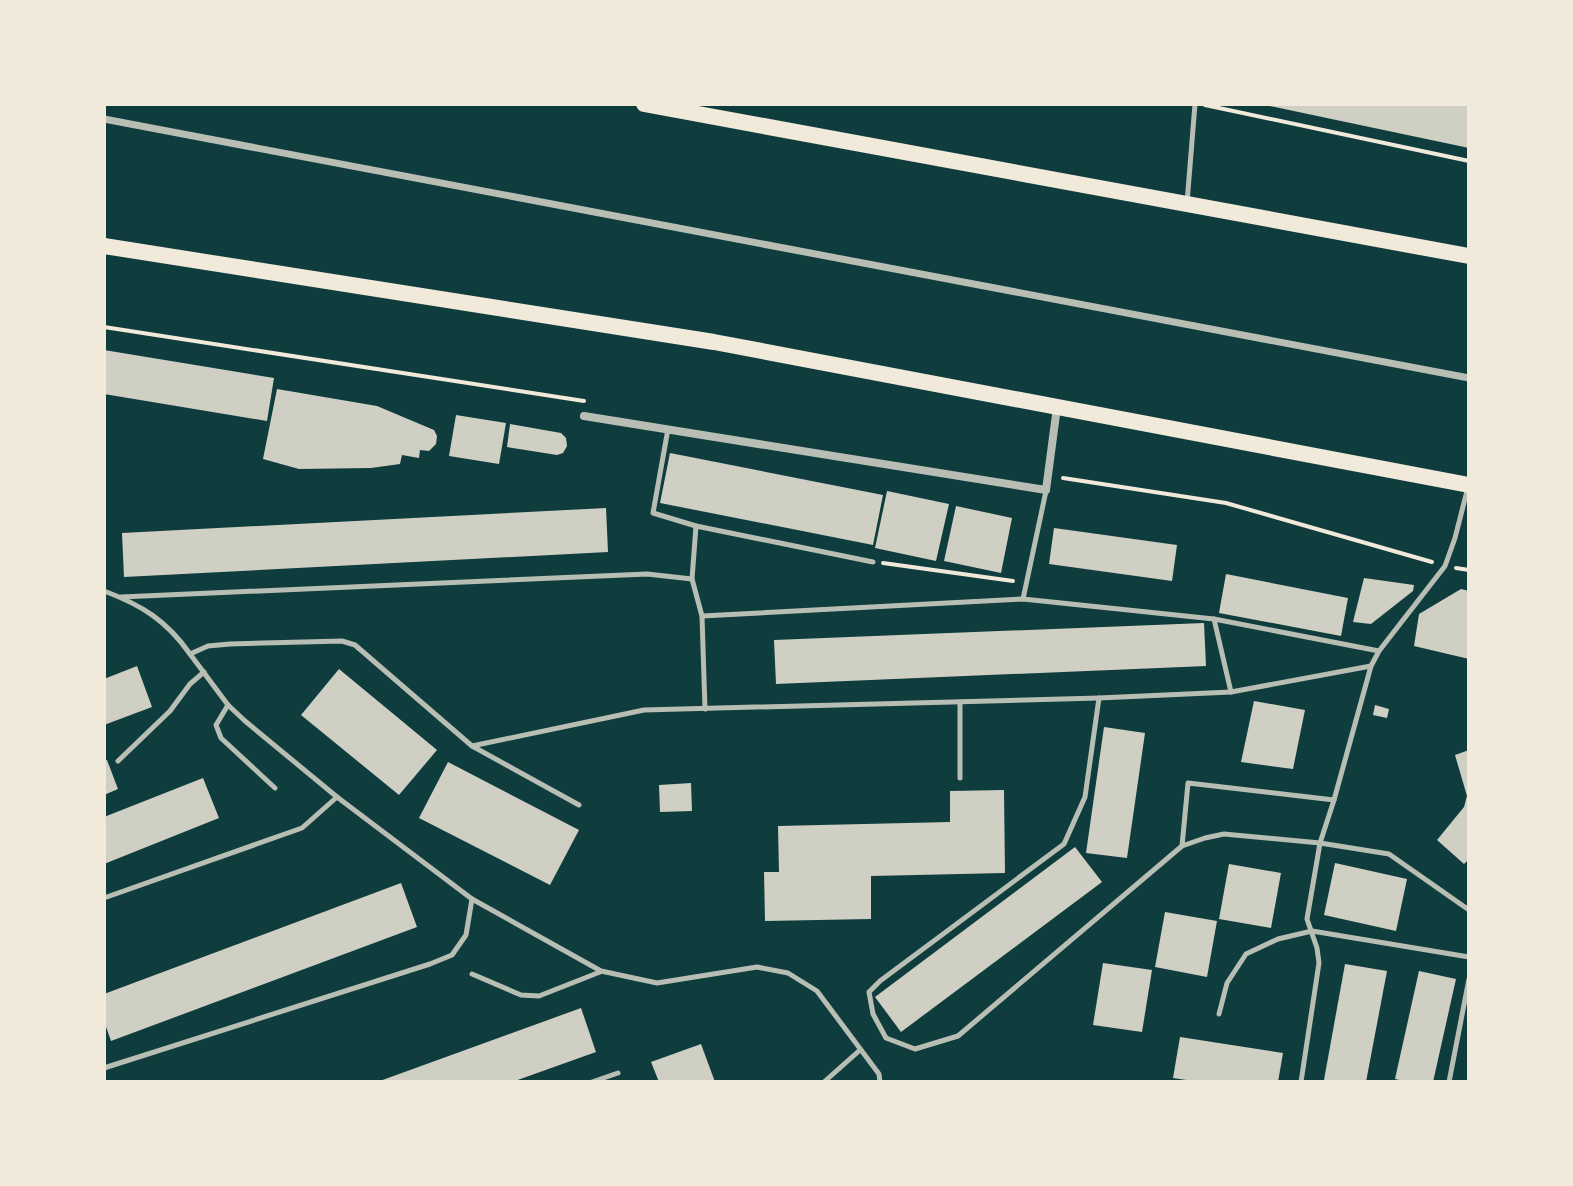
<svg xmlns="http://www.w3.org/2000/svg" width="1573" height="1186" viewBox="0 0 1573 1186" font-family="'Fira Sans Condensed',sans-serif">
  <rect width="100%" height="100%" fill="#0f3d3e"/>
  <g fill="#cfcfc3">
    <polygon points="1265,104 1469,104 1469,148 1265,105"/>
    <polygon points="104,350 274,378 267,421 104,394"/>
    <polygon points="277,389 377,406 434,430 437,436 436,444 429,451 420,450 419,458 402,455 400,464 371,468 299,469 263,459"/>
    <polygon points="456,415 506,423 499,464 449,456"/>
    <polygon points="510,424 561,433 566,438 567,446 563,453 557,455 507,447"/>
    <polygon points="670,453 883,495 873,545 660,503"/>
    <polygon points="887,491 949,504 936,561 875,548"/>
    <polygon points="956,506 1012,518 1001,573 944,561"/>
    <polygon points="606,508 608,552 124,577 122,533"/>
    <polygon points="1054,528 1177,545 1172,581 1049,564"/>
    <polygon points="1226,574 1348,598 1341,636 1219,613"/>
    <polygon points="1364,578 1414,585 1413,591 1371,624 1353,622"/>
    <polygon points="1461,589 1469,591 1469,659 1414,646 1419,614"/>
    <polygon points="1204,623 1206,666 776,684 774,640"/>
    <polygon points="137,666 152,707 104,725 104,679"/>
    <polygon points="339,669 437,750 399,795 301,715"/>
    <polygon points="1254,701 1305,710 1293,769 1241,762"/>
    <polygon points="1375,705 1389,709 1387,718 1373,715"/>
    <polygon points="1104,727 1145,733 1127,858 1086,853"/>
    <polygon points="1469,750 1469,859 1464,864 1437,840 1464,807 1467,796 1455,755"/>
    <polygon points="107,760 118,789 104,795 104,761"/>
    <polygon points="448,762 579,830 550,885 419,818"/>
    <polygon points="203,778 219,818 104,864 104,817"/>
    <polygon points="691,783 692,811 660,812 659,785"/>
    <polygon points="1004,790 1005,873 871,876 871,919 765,921 764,872 779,872 778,826 950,822 950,791"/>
    <polygon points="1075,847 1102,882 901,1032 875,997"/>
    <polygon points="1335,863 1407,879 1396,931 1324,915"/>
    <polygon points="1229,864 1281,873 1271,928 1219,919"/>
    <polygon points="401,883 417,927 111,1041 104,1021 104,994"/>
    <polygon points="1165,912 1217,921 1207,977 1155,967"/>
    <polygon points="1103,963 1152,970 1142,1032 1093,1025"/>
    <polygon points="1345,964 1387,971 1366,1082 1331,1082 1324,1080"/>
    <polygon points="1419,971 1456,979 1433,1082 1408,1082 1395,1079"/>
    <polygon points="581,1008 596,1052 512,1082 377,1082"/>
    <polygon points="1180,1037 1283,1053 1278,1082 1200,1082 1173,1078"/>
    <polygon points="701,1044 715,1082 659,1082 651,1062"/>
  </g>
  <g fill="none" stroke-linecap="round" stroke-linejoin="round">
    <g stroke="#f1e9da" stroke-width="4">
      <polyline points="1205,105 1469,161"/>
      <polyline points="104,327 584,401"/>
      <polyline points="1063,478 1226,503 1432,562"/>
      <polyline points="883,563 1013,581"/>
      <polyline points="1456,568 1469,570"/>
    </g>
    <g stroke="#b8beb3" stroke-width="5">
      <polyline points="1187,203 1195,104"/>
      <polyline points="668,429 653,513 696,526 873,562"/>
      <polyline points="1468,487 1455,538 1445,566 1379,651 1371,666 1334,800 1320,843 1389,854 1469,910"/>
      <polyline points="696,526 692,579 702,616 705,709"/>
      <path d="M 104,591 C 142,605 167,621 190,654"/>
      <polyline points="121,597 647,574 692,579"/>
      <polyline points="1023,599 1046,491"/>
      <polyline points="702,616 1023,599 1214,619 1379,651"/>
      <polyline points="1214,619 1231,692"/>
      <polyline points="1099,698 1085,797 1064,844 880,981 869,992 873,1014 886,1038 915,1049 958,1036 1182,846 1205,838 1224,834 1320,843 1307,919 1317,948 1319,963 1301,1082"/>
      <polyline points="228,705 216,725 221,738 275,788"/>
      <polyline points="472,746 644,710 1099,698 1231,692 1371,666"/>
      <polyline points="118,761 170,711 190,684 204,672"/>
      <polyline points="960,778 960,702"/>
      <polyline points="579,805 472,746 355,645 342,641 230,644 208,646 190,654 228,705 245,721 337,797 472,899 601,971 657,983 757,967 788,973 817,991 879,1074 880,1082"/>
      <polyline points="1182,846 1188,783 1334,800"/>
      <polyline points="104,898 302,828 337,797"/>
      <polyline points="472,974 521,995 539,996 600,972"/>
      <polyline points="1219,1014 1227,983 1246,954 1278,939 1312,931 1469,957"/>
      <polyline points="104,1068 430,964 452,955 466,935 472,899"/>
      <polyline points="592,1082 618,1073"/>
      <polyline points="824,1082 860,1050"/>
      <polyline points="1449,1082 1469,979"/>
    </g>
    <polyline stroke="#b8beb3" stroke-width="7" points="104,119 1469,378"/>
    <polyline stroke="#b8beb3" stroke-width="8" points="584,416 1046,490 1057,407"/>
    <g stroke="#f1e9da" stroke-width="16">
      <polyline points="644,104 1469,256"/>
      <polyline points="104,246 714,342 1469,485"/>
    </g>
  </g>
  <rect width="1573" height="1186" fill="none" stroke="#f1e9da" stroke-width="212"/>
</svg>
